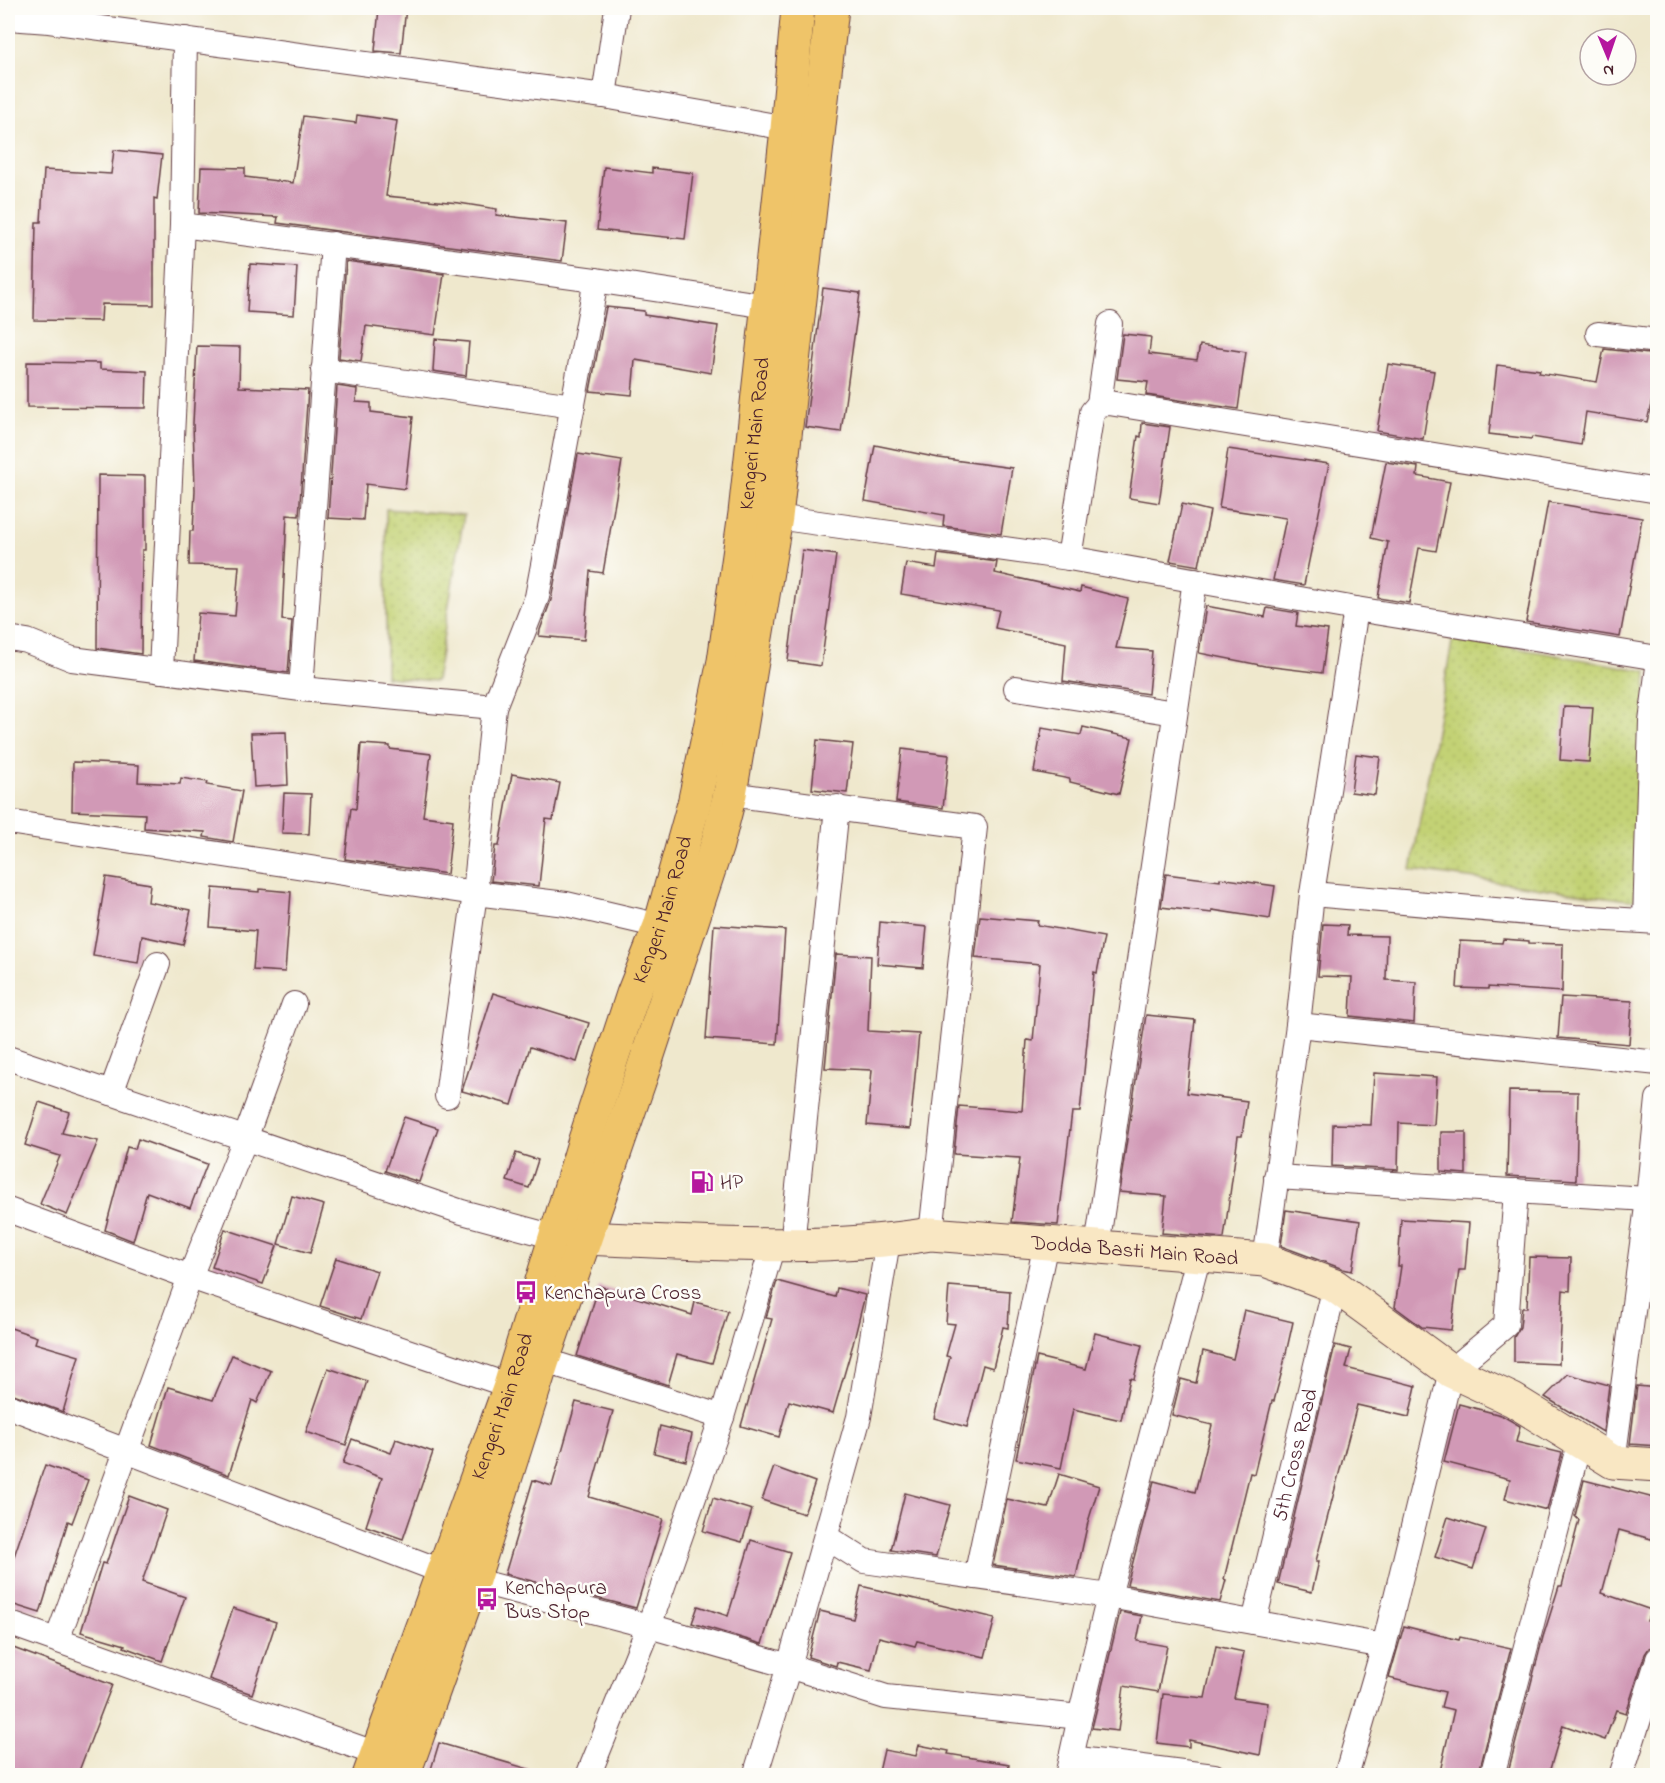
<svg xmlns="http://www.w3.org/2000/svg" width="1665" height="1783" viewBox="0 0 1665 1783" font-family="'Indie Flower',sans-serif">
  <defs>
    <pattern id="park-dots" width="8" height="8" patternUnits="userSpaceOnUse" patternTransform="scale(1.5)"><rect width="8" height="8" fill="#c3d275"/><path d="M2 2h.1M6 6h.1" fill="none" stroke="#a9b465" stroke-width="1.8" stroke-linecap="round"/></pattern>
  </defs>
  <rect width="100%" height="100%" fill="#fdfcf7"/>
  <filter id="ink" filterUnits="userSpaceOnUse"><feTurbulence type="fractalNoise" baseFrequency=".0167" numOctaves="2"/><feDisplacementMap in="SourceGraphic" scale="12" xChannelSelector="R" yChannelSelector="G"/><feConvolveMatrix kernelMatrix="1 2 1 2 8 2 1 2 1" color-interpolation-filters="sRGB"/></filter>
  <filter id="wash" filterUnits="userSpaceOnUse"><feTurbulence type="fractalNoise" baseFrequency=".008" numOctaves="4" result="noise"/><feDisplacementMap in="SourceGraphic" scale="24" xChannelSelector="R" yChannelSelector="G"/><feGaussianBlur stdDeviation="1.35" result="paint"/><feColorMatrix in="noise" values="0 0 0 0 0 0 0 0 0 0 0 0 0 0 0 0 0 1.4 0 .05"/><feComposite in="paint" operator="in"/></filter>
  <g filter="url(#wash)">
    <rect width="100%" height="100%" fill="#efe8cd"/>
    <g fill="url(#park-dots)" stroke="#867850" stroke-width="1.5">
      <polygon points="386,509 464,515 436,681 386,677"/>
      <polygon points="1453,637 1647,671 1635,901 1411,870"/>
    </g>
    <g id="blocks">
      <g fill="#d199b6">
        <polygon points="379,8 406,8 401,53 375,51"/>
        <polygon points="357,115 397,121 386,196 459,203 497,209 496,215 567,223 562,261 277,223 278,217 199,213 201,167 245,168 245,177 293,183 303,116 356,123"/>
        <polygon points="114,150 162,155 157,199 154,198 154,305 102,304 101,321 34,320 36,222 41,222 44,170 111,174"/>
        <polygon points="604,167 652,173 652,168 693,173 685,239 597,230"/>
        <polygon points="346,261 444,274 435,335 366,326 361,361 339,358"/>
        <polygon points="250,264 297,267 294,315 247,312"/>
        <polygon points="823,288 860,293 841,432 805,427"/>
        <polygon points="606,307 644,311 644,315 718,326 711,373 635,360 632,395 590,391"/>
        <polygon points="1123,334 1151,337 1149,354 1197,360 1200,345 1246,352 1238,409 1146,395 1148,382 1117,379"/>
        <polygon points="435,339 469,342 466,376 433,371"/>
        <polygon points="197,346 240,347 239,387 308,390 299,516 287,515 282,620 292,621 288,673 194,661 198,613 235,616 239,566 189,565 190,531 193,531 195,490 193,423"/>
        <polygon points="1604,349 1658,355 1658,373 1647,422 1586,412 1581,445 1532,437 1531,439 1489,434 1497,365 1540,370 1539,373 1597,382"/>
        <polygon points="27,362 100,363 100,369 147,371 146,408 27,407"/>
        <polygon points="1388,364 1434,371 1423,439 1377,431"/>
        <polygon points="337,386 357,389 356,402 371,403 371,412 413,417 405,489 366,484 363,520 328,518"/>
        <polygon points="1142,423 1170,427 1159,503 1129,498 1138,436 1141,437"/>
        <polygon points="875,445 939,458 1012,468 1001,534 943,526 944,515 865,501"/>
        <polygon points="1228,449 1329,464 1304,585 1273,580 1286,518 1219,508"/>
        <polygon points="578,454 622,461 603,573 590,571 584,640 539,636 540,630 551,600"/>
        <polygon points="1386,462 1418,467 1417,476 1450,482 1436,551 1419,548 1409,603 1378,598 1388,542 1371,538"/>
        <polygon points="98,475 145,476 145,550 142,550 141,654 97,648"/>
        <polygon points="1548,502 1642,518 1620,637 1526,622"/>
        <polygon points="1182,504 1210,511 1199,566 1170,561"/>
        <polygon points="802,550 836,555 821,666 788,661"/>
        <polygon points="938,554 997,562 995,573 1080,592 1081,587 1128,599 1116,648 1152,651 1148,694 1063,681 1066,643 995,628 999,610 901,594 906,563 936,568"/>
        <polygon points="1206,606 1265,617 1267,608 1298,613 1296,626 1328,630 1322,673 1265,666 1199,653"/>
        <polygon points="1564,706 1593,707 1589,762 1560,760"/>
        <polygon points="1083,727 1132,738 1119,794 1070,782 1070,779 1034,772 1042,728 1081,735"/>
        <polygon points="286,732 288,785 254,787 251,733"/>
        <polygon points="817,740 853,744 847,793 812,789"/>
        <polygon points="361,744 390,746 390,749 431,754 423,816 453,820 447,874 345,859 351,808 356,809"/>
        <polygon points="902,749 949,755 943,808 896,802"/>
        <polygon points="1356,754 1380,757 1375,795 1351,792"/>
        <polygon points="73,762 139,765 138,782 180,784 181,778 208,782 207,785 242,791 233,842 204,837 205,832 144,828 145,814 72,811"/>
        <polygon points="512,774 560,783 553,820 546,819 539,886 491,881 495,846 499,846"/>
        <polygon points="284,793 311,794 309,834 282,833"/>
        <polygon points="1166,874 1220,881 1220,878 1275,886 1270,919 1212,910 1212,913 1161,907"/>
        <polygon points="106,877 150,884 148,902 191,910 183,945 142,936 138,963 93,956"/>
        <polygon points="213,888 259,892 259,889 291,892 285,972 253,970 256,931 210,927"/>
        <polygon points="980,916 1038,921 1037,925 1104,937 1097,973 1094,972 1080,1112 1072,1112 1058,1225 1012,1222 1020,1158 954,1154 959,1106 1022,1111 1027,1040 1033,1041 1040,964 975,958"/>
        <polygon points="880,922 927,927 923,968 877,964"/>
        <polygon points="1323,924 1348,925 1347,935 1387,936 1386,980 1416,982 1414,1023 1350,1016 1352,977 1318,976"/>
        <polygon points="714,925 785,930 777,1044 706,1039"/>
        <polygon points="1503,939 1529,941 1529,943 1563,944 1562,992 1488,987 1488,989 1457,988 1460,941 1502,943"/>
        <polygon points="836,954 871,956 868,1031 919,1034 910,1129 867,1125 872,1070 825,1068"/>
        <polygon points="493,993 589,1023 577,1062 530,1047 512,1105 462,1091"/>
        <polygon points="1561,997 1632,1001 1629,1044 1558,1038"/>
        <polygon points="1146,1015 1195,1020 1187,1093 1247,1101 1242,1136 1238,1136 1224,1238 1162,1233 1166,1196 1119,1192"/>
        <polygon points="1374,1073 1437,1077 1434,1125 1399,1123 1398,1170 1332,1166 1333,1124 1371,1125"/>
        <polygon points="1509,1091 1578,1092 1576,1180 1507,1176"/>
        <polygon points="39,1102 69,1112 62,1133 98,1141 67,1215 40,1204 60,1156 25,1145"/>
        <polygon points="404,1117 438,1128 419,1182 385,1171"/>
        <polygon points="1441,1132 1466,1132 1466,1174 1441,1172"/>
        <polygon points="138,1139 207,1164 190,1208 147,1192 133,1241 105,1230 127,1147 135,1149"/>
        <polygon points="516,1153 538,1160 529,1188 507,1181"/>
        <polygon points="292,1196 324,1205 310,1253 278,1244"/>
        <polygon points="1286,1210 1360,1221 1352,1271 1343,1269 1281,1246"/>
        <polygon points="1401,1219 1469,1223 1465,1270 1459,1270 1451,1330 1422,1327 1395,1307 1401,1266 1398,1266"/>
        <polygon points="225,1229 277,1246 263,1284 212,1267"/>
        <polygon points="1529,1257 1571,1258 1570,1291 1563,1290 1559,1364 1514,1362 1514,1337 1520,1327 1522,1308 1527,1308"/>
        <polygon points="336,1258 377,1271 361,1319 320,1306"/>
        <polygon points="777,1281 835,1297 837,1288 865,1295 853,1344 833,1413 789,1401 779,1437 741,1426 772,1319 766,1318"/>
        <polygon points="599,1286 692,1315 695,1302 728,1311 712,1363 677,1354 668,1385 577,1356"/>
        <polygon points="949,1286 1010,1291 1008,1328 1003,1327 993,1368 983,1365 967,1427 934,1418 950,1357 946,1356 955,1324 946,1323"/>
        <polygon points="1244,1310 1293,1322 1282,1371 1274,1401 1272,1401 1254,1474 1250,1473 1224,1579 1226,1580 1220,1602 1127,1585 1154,1481 1195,1492 1212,1425 1172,1415 1181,1379 1196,1383 1203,1351 1233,1359"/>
        <polygon points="8,1327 37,1337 35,1343 79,1356 63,1412 8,1392"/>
        <polygon points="1095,1333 1142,1345 1134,1379 1130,1378 1121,1420 1073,1409 1061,1468 1016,1459 1037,1357 1086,1369"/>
        <polygon points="1335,1345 1351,1349 1346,1368 1416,1386 1409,1417 1357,1405 1316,1561 1319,1561 1312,1592 1278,1584"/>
        <polygon points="232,1355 271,1371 257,1403 252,1400 229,1475 151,1445 168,1387 213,1400"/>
        <polygon points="328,1368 367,1381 346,1445 306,1432"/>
        <polygon points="1568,1374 1609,1385 1603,1432 1545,1397"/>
        <polygon points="1637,1386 1658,1388 1658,1446 1630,1444"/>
        <polygon points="576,1402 613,1411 589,1497 663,1519 636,1608 505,1574 533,1480 552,1486"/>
        <polygon points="1459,1404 1501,1415 1520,1426 1516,1442 1562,1453 1547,1510 1505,1499 1510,1479 1444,1462"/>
        <polygon points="660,1426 692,1434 686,1461 654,1453"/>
        <polygon points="352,1439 391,1453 396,1439 433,1452 403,1539 366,1526 382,1478 343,1463"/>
        <polygon points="45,1465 88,1480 72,1523 68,1521 40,1613 8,1603 8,1574"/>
        <polygon points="774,1467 815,1482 804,1514 762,1500"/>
        <polygon points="1059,1474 1099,1486 1088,1522 1076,1577 993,1565 1007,1499 1048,1508"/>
        <polygon points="1584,1480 1658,1499 1658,1541 1619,1530 1602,1593 1651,1610 1647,1621 1658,1623 1658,1645 1649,1648 1645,1654 1626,1713 1616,1710 1605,1740 1563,1725 1548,1776 1507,1776 1543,1637 1559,1586 1562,1586 1579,1520 1575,1516"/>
        <polygon points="905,1493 950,1505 936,1557 891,1550"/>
        <polygon points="129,1496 167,1510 142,1582 185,1597 162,1661 124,1647 125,1645 81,1632 102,1563 106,1564"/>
        <polygon points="713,1498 752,1510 742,1542 703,1531"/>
        <polygon points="1448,1517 1486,1529 1473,1569 1435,1557"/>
        <polygon points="751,1540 790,1552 762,1644 692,1623 698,1606 728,1616"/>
        <polygon points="861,1586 995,1618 985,1657 917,1641 915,1646 879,1637 871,1670 837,1662 836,1666 808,1657 820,1611 853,1619"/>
        <polygon points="233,1608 276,1622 252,1694 209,1679"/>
        <polygon points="1120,1612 1142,1616 1137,1641 1167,1646 1158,1692 1124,1686 1118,1731 1092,1728"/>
        <polygon points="1404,1626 1459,1640 1460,1637 1511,1648 1478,1776 1439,1776 1454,1710 1441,1707 1445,1692 1389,1678"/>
        <polygon points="8,1646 112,1685 77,1776 8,1776"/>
        <polygon points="1216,1646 1244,1652 1234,1698 1268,1703 1260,1755 1189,1740 1189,1747 1157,1743 1163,1694 1205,1698"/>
        <polygon points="439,1743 532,1770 531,1776 429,1776"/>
        <polygon points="919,1745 949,1751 948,1754 1009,1764 1008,1776 878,1776 884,1750 916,1756"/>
      </g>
    </g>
  </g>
  <g filter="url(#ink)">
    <use href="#blocks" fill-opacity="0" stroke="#633d43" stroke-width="1.5"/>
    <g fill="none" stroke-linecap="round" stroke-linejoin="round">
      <g stroke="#633d43" stroke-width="26">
        <g id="street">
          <polyline points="8,18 49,21 604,96 804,131"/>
          <polyline points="185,39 182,225 595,280 767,306"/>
          <polyline points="604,96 617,8"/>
          <polyline points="1598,334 1658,341"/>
          <polyline points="323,370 573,406"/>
          <polyline points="1099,404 1110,324"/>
          <polyline points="776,517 1069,558 1356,609 1658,658"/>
          <polyline points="1069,558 1092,412 1099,404 1109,403 1658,491"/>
          <polyline points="8,638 27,641 72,659 301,689 494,707"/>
          <polyline points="161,671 182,225"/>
          <polyline points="1016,688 1175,713"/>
          <polyline points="301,689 333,244"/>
          <polyline points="730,794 975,827 931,1234"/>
          <polyline points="8,822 475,893 566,904 660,926"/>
          <polyline points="1312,894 1575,917 1658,922"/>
          <polyline points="1645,921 1651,721 1658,667"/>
          <polyline points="1298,1025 1658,1063"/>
          <polyline points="8,1058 462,1212 555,1237"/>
          <polyline points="111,1093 158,964"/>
          <polyline points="447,1096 475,893 494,707 537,597 593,297 595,280"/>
          <polyline points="1276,1177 1648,1199"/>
          <polyline points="8,1210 190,1277 510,1386"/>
          <polyline points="792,1245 837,807"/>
          <polyline points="1097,1247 1195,580"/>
          <polyline points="1265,1260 1298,1025 1312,894 1356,609"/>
          <polyline points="543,1360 722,1417"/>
          <polyline points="8,1406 444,1572"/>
          <polyline points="1613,1462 1648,1199 1658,1099"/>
          <polyline points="826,1537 864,1561 1109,1596 1384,1646"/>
          <polyline points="976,1577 1046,1243"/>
          <polyline points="473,1580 649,1626 789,1666 886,1697 1080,1717 1109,1596 1199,1255"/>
          <path id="s1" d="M 1254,1622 L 1335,1286"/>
          <polyline points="8,1623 377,1754"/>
          <polyline points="57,1640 190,1277 245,1139 294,1004"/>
          <polyline points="1071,1758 1214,1776"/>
          <polyline points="588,1776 649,1626 722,1417 773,1245"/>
          <polyline points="755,1776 789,1666 859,1417 888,1241"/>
          <polyline points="1067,1776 1080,1717"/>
          <polyline points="1346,1776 1384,1646 1451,1371 1506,1325 1516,1191"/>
          <polyline points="1492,1776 1580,1440"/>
          <polyline points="1621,1776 1658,1659"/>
        </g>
      </g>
      <g stroke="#633d43" stroke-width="35">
        <g id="secondary">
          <path id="s2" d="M 557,1237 C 681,1241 808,1254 931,1234 L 1265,1260 L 1335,1286 L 1451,1371 L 1513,1400 L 1613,1462 L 1658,1465"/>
        </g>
      </g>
      <g stroke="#633d43" stroke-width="35">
        <g id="primary">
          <path id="s3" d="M 369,1776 L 510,1386 L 584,1143 L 633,994 L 660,926 L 694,804 L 724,661 L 745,513 L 787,129 L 798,8"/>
          <polyline points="403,1776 473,1580 543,1360 641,1076 717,845 730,794 776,517 832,8"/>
        </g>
      </g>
      <use href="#street" stroke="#fff" stroke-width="24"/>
      <use href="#secondary" stroke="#f9e7c3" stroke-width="33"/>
      <use href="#primary" stroke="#efc469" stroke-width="33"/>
    </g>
  </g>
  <defs>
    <g id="fuel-bare" transform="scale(1.8)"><path d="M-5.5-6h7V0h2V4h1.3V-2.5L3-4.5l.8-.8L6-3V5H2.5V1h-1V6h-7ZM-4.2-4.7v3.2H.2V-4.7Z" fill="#b5179e" stroke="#fdfcf7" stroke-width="2.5" paint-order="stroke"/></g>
    <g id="bus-bare" transform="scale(1.8)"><path d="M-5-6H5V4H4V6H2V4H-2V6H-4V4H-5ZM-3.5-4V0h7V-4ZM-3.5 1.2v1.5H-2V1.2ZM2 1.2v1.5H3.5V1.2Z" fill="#b5179e" stroke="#fdfcf7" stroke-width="2.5" paint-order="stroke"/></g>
  </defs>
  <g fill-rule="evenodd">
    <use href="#fuel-bare" x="702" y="1182"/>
    <use href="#bus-bare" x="526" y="1292"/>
    <use href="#bus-bare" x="487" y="1599"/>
  </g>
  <g text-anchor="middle" stroke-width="5" stroke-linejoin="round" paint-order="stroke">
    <g font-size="21" fill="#4a1f2b" stroke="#fdfcf7">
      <text dy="7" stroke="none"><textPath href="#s3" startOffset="1401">Kengeri Main Road</textPath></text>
      <text dy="7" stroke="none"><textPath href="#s3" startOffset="915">Kengeri Main Road</textPath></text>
      <text dy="7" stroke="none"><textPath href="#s2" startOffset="579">Dodda Basti Main Road</textPath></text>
      <text dy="7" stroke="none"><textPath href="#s3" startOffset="393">Kengeri Main Road</textPath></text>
      <text dy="7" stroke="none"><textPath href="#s1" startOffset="172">5th Cross Road</textPath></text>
    </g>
    <g font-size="21" fill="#4a1f2b" stroke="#fdfcf7" text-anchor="start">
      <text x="720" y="1189">HP</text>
      <text x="544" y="1299">Kenchapura Cross</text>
      <text x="505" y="1594">Kenchapura<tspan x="505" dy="24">Bus Stop</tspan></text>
    </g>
  </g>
  <rect width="1665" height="1783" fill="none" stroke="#fdfcf7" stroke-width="30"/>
  <g transform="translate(1608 57) rotate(178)"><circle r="28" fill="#fdfcf7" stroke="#b5a4a5" stroke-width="1.5"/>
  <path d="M0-4.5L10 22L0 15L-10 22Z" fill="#b5179e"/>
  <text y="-9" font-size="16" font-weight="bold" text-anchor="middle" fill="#4a1f2b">N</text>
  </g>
</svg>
